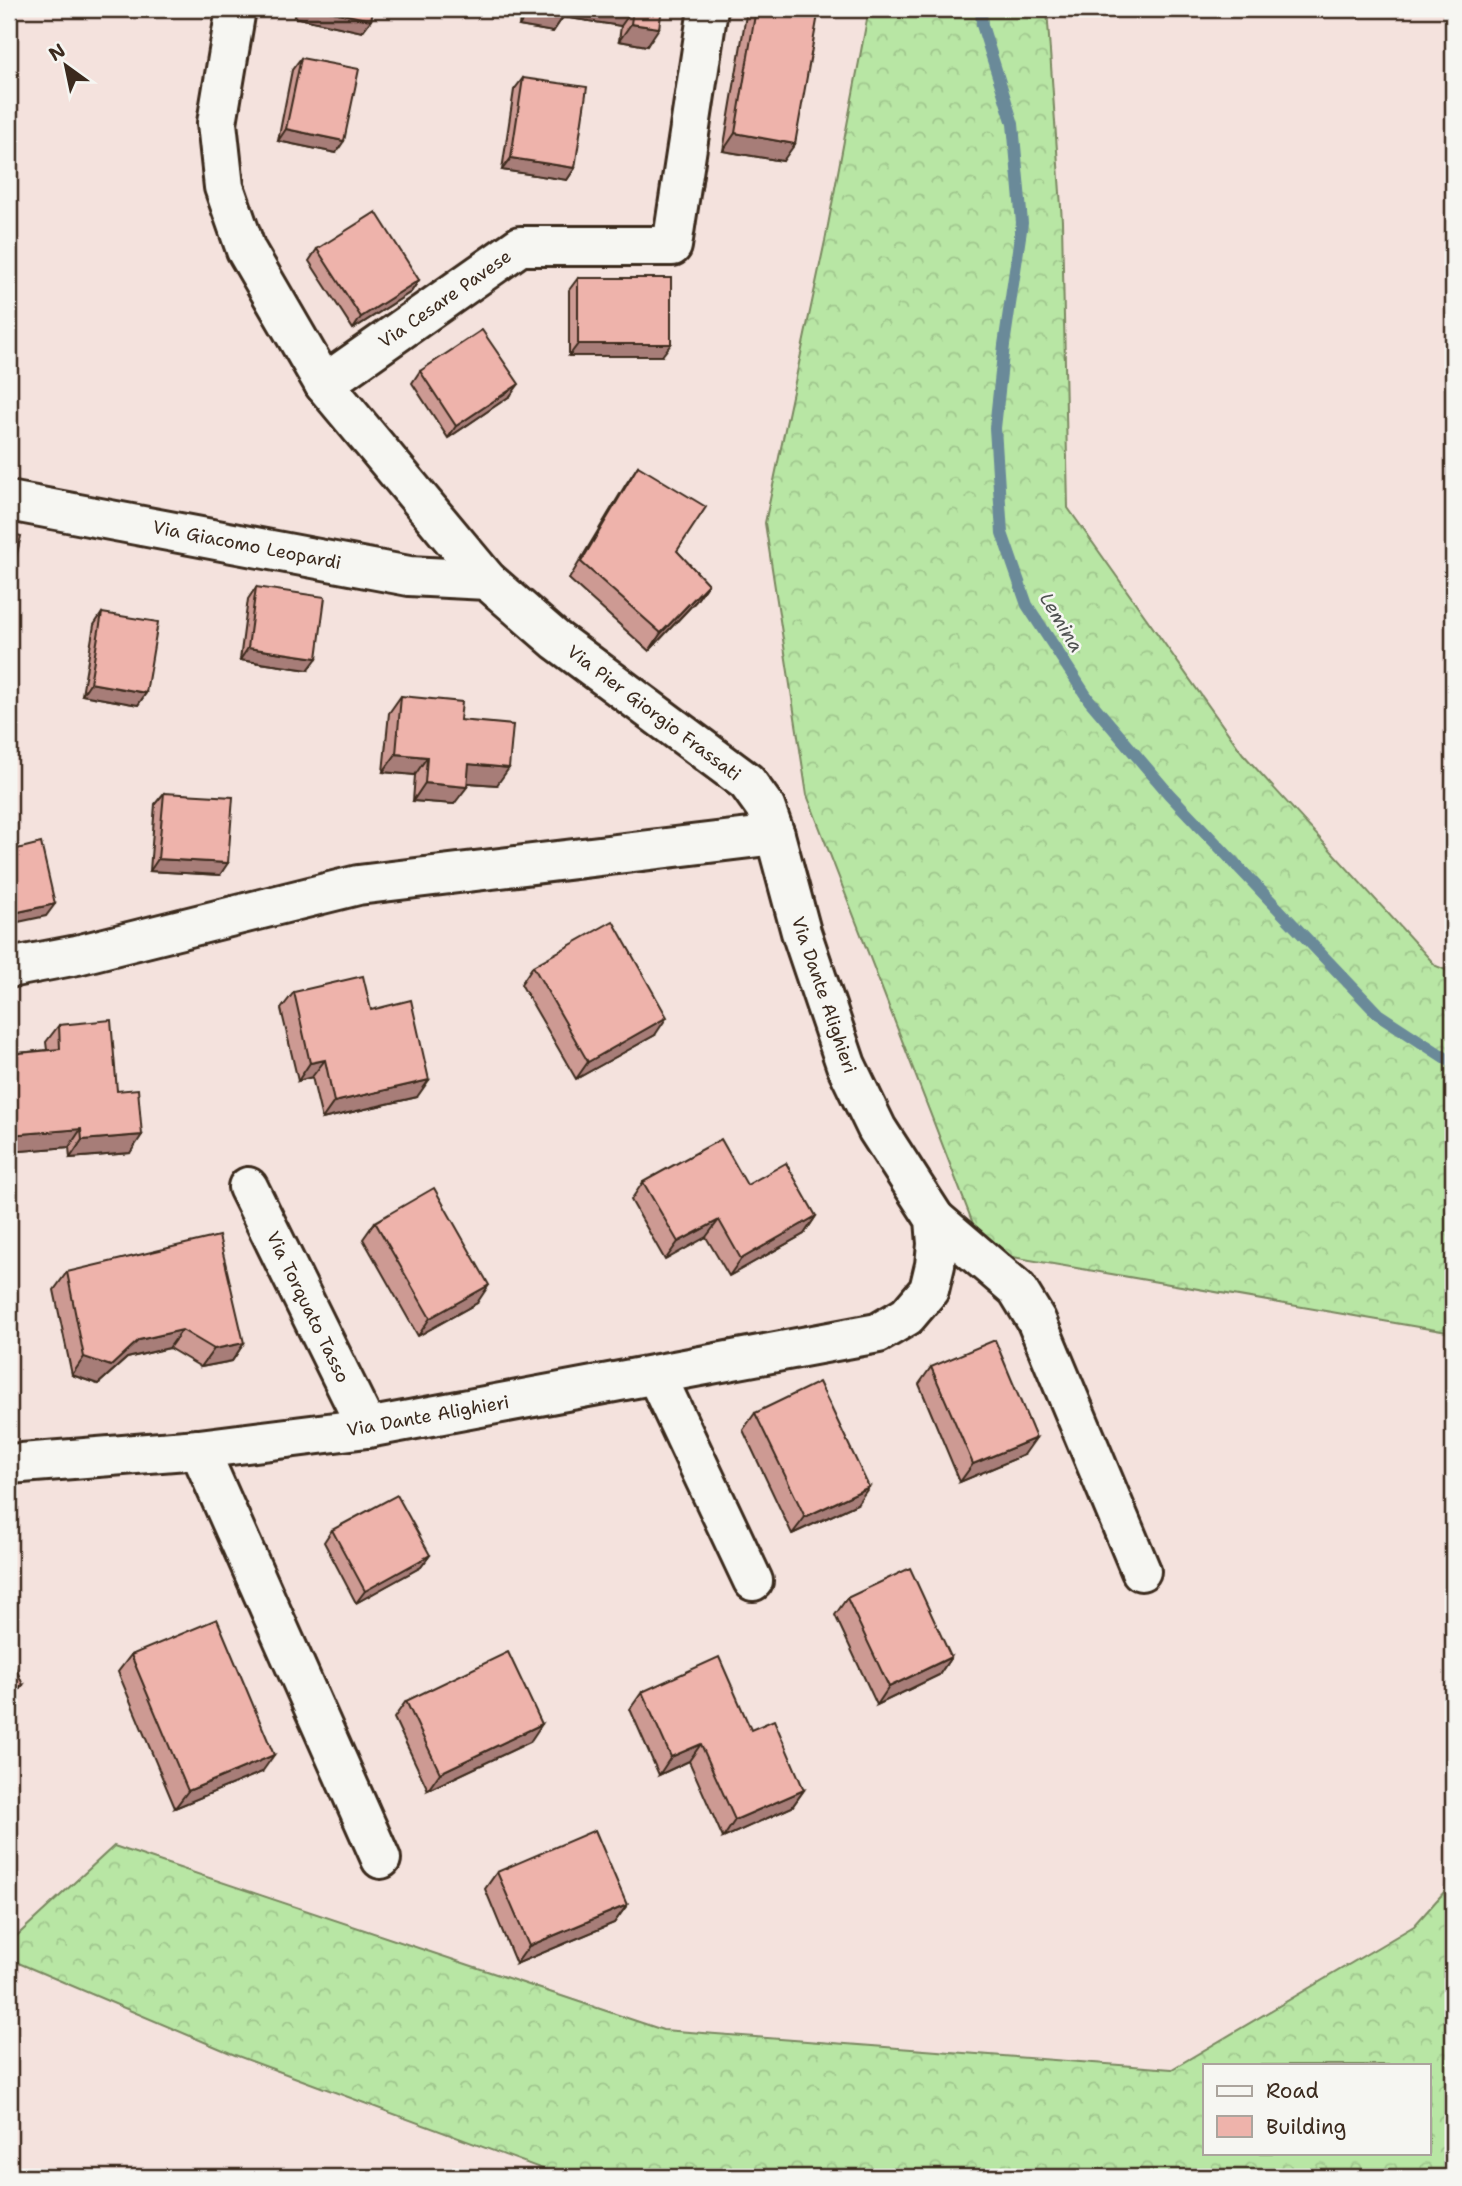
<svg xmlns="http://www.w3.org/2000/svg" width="1462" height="2186" viewBox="0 0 1462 2186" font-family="'Shantell Sans',sans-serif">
  <defs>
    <pattern id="forest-crowns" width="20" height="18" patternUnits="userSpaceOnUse" patternTransform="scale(1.75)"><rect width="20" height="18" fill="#b8e6a4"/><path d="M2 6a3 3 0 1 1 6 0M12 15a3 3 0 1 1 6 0" fill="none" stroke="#9fc58d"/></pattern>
  </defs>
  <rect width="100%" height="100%" fill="#f4e2dd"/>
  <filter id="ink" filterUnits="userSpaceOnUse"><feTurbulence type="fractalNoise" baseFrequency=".0143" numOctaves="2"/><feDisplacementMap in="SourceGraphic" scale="14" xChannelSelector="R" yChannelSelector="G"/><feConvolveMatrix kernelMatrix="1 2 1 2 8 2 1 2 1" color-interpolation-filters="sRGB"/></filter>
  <g filter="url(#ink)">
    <g fill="url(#forest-crowns)" stroke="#7a8861" stroke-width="2" fill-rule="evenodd">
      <polygon points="869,9 1047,9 1062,221 1068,508 1243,754 1436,966 1453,973 1453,1333 984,1252 807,795 765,523 825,241"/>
      <path d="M 114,1846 L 663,2030 L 1172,2069 L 1414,1926 L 1453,1882 L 1453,2175 L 1432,2177 L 564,2177 L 235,2055 L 9,1959 L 9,1943 ZM 1205,2065 L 1429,2065 L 1429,2153 L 1205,2153 Z"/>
    </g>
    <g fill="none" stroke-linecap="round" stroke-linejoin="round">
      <polyline stroke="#6a8a99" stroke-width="12" points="981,9 982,25 1013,124 1022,223 1004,345 995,428 1002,533 1027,605 1089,700 1169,794 1378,1014 1453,1063"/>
      <g stroke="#3b2a1e" stroke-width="44">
        <g id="minor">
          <polyline points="324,384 520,246 672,246 708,9"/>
          <polyline points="9,501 409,576 487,580"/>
          <polyline points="9,968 77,955 358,885 775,835"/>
          <polyline points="248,1187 367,1428"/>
          <polyline points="935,1219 1017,1289 1036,1320 1141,1571"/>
          <polyline points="656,1375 753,1581"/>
          <polyline points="199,1449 381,1859"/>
          <polyline points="9,1464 199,1449 367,1428 878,1333 907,1316 929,1290 935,1265 937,1244 935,1219 877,1129 846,1065 801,932 775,835 765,807 747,782 556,640 487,580 324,384 246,250 224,187 217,123 236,9"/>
        </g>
      </g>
      <use href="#minor" stroke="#f6f6f2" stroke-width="38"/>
    </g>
    <g fill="#cd9a93" stroke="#3b2a1e" stroke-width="2">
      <polygon points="296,9 373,9 371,20 362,32 294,17"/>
      <polygon points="521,9 662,9 647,46 619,41 621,26 563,17 553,32 519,26"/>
      <polygon points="747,9 819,9 783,161 723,151"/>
      <polygon points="301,58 336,153 278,141 292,70"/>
      <polygon points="523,78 575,168 567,180 502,170 514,90"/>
      <polygon points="317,249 419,280 411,292 353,329 309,261"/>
      <polygon points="578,278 662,356 569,356 569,290"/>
      <polygon points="420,371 510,396 448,438 412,383"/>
      <polygon points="638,466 677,551 708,584 696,601 649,651 569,579 626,484"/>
      <polygon points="256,587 308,670 240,660 248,599"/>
      <polygon points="102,613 146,693 138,705 82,695 94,625"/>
      <polygon points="401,696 460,720 497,785 467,783 454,804 413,801 415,775 383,772 389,713"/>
      <polygon points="164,793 220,875 150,871 155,804"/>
      <polygon points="533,966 655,1035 576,1079 521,984"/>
      <polygon points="294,992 371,1010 417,1097 322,1119 312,1077 298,1081 281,1009"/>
      <polygon points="59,1025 117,1091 130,1153 70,1158 69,1147 9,1152 9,1054 47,1050 46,1042"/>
      <polygon points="643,1182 816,1216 804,1234 729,1276 706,1237 665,1260 631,1200"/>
      <polygon points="375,1222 477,1303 418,1336 363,1239"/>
      <polygon points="67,1272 244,1343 232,1361 201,1367 169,1348 127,1358 98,1384 72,1375 54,1290"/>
      <polygon points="931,1367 1024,1455 960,1482 919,1384"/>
      <polygon points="755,1413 857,1504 792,1534 743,1430"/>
      <polygon points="332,1530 430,1555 421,1567 356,1603 324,1542"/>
      <polygon points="847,1598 951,1657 939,1675 877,1705 835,1615"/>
      <polygon points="131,1655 262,1772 175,1808 118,1672"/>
      <polygon points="642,1692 751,1730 804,1790 792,1807 723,1838 689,1761 659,1775 630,1709"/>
      <polygon points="406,1701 530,1742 428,1790 394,1718"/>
      <polygon points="497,1872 627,1905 614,1923 516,1964 485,1889"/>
    </g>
    <g fill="#a77d78" stroke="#3b2a1e" stroke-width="2">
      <polygon points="300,9 319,9 371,20 362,32 294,17"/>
      <polygon points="531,9 633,9 621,26 563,17 553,32 519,26"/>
      <polygon points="631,24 659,28 647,46 619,41"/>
      <polygon points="286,129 344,141 336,153 278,141"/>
      <polygon points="735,133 795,144 783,161 723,151"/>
      <polygon points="511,158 575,168 567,180 502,170"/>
      <polygon points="419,280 411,292 353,329 361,317"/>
      <polygon points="578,344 671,344 662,356 569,356"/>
      <polygon points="519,384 510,396 448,438 456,426"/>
      <polygon points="708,584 696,601 649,651 661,633"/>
      <polygon points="248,648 317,658 308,670 240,660"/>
      <polygon points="90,683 146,693 138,705 82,695"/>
      <polygon points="396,754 427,757 415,775 383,772"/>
      <polygon points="469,764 509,768 497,785 457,782"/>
      <polygon points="425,783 467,787 454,804 413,801"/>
      <polygon points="158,859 228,863 220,875 150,871"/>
      <polygon points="55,904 46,916 9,924 9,914"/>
      <polygon points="667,1017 655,1035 576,1079 588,1062"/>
      <polygon points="325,1060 312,1077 298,1081 310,1063"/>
      <polygon points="429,1080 417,1097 322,1119 334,1102"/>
      <polygon points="81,1129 69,1147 9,1152 9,1135"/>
      <polygon points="142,1135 130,1153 70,1158 82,1140"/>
      <polygon points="816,1216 804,1234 729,1276 741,1259"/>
      <polygon points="719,1220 706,1237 665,1260 678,1242"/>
      <polygon points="489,1285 477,1303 418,1336 430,1318"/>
      <polygon points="182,1330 169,1348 127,1358 98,1384 72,1375 84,1357 139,1340"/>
      <polygon points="244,1343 232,1361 201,1367 214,1349"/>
      <polygon points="1036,1438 1024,1455 960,1482 973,1464"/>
      <polygon points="869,1487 857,1504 792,1534 805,1517"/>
      <polygon points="430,1555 421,1567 356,1603 365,1591"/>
      <polygon points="951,1657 939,1675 877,1705 889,1687"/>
      <polygon points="23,1685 10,1702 9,1703 9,1691"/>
      <polygon points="542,1724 530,1742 428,1790 440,1773"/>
      <polygon points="701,1744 689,1761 659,1775 671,1757"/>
      <polygon points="274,1755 262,1772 175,1808 188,1791"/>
      <polygon points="804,1790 792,1807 723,1838 735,1820"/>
      <polygon points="627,1905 614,1923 516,1964 529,1946"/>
    </g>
    <g fill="#eeb3ab" stroke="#3b2a1e" stroke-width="2">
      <polygon points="319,9 373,9 371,20"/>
      <polygon points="532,9 566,9 565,14"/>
      <polygon points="633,9 662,9 659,28 631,24"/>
      <polygon points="756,9 819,9 795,144 735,133"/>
      <polygon points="301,58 359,69 344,141 286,129"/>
      <polygon points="523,78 587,87 575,168 511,158"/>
      <polygon points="376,212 419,280 361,317 317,249"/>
      <rect x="578" y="278" width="93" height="66"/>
      <polygon points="482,330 519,384 456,426 420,371"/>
      <polygon points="638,466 706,507 677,551 708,584 661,633 581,562"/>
      <polygon points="9,533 21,536 9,588"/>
      <polygon points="256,587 325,597 317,658 248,648"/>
      <polygon points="102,613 158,622 146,693 90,683"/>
      <polygon points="401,696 462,702 460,720 513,725 509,768 469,764 467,787 425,783 427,757 396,754"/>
      <polygon points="164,793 233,797 228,863 158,859"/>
      <polygon points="41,843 55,904 9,914 9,851"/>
      <polygon points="613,921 667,1017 588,1062 533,966"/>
      <polygon points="363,976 371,1010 411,1000 429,1080 334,1102 325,1060 310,1063 294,992"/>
      <polygon points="111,1020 117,1091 138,1089 142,1135 82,1140 81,1129 9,1135 9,1054 60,1049 59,1025"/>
      <polygon points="721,1139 747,1185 786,1163 816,1216 741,1259 719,1220 678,1242 643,1182"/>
      <polygon points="434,1188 489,1285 430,1318 375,1222"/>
      <polygon points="219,1236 244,1343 214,1349 182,1330 139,1340 111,1366 84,1357 67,1272"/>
      <polygon points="995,1340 1036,1438 973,1464 931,1367"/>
      <polygon points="819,1382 869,1487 805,1517 755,1413"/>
      <polygon points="397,1495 430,1555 365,1591 332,1530"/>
      <polygon points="910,1568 951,1657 889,1687 847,1598"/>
      <polygon points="217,1619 274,1755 188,1791 131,1655"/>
      <polygon points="508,1652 542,1724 440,1773 406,1701"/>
      <polygon points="9,1653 23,1685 9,1691"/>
      <polygon points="719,1657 751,1730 774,1720 804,1790 735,1820 701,1744 671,1757 642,1692"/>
      <polygon points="595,1830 627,1905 529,1946 497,1872"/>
    </g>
  </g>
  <g text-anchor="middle" stroke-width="5" stroke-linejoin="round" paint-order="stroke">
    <g font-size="18" fill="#3b2a1e" stroke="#f6f6f2">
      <text transform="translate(445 299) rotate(-35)" y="6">Via Cesare Pavese</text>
      <text transform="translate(247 545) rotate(11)" y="6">Via Giacomo Leopardi</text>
      <text transform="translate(654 713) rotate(37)" y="6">Via Pier Giorgio Frassati</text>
      <text transform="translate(824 995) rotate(71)" y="6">Via Dante Alighieri</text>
      <text transform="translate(308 1307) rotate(64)" y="6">Via Torquato Tasso</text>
      <text transform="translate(428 1416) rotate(-10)" y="6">Via Dante Alighieri</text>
    </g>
    <g font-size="19" font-style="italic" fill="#4f5251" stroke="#f6f6f2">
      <text transform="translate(1062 622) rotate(59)" y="7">Lemina</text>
    </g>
  </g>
  <rect width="1462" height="2186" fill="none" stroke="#f6f6f2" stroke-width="35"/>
  <rect x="18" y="18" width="1427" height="2151" fill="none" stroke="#3b2a1e" stroke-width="2.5" filter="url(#ink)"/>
  <rect x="1203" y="2064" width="228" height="91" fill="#f6f6f2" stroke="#aba49d" stroke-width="2"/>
  <rect x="1217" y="2086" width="35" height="10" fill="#f6f6f2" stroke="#aba49d" stroke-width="2"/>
  <text x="1266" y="2098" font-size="21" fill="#3b2a1e">Road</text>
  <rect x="1217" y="2116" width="35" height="21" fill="#eeb3ab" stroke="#aba49d" stroke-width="2"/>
  <text x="1266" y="2134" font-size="21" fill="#3b2a1e">Building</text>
  <g transform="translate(66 66) rotate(327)" stroke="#f6f6f2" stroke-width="5" paint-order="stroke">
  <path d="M0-5L12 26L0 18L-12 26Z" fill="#3b2a1e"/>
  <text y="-10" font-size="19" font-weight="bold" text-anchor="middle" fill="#3b2a1e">N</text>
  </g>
</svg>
